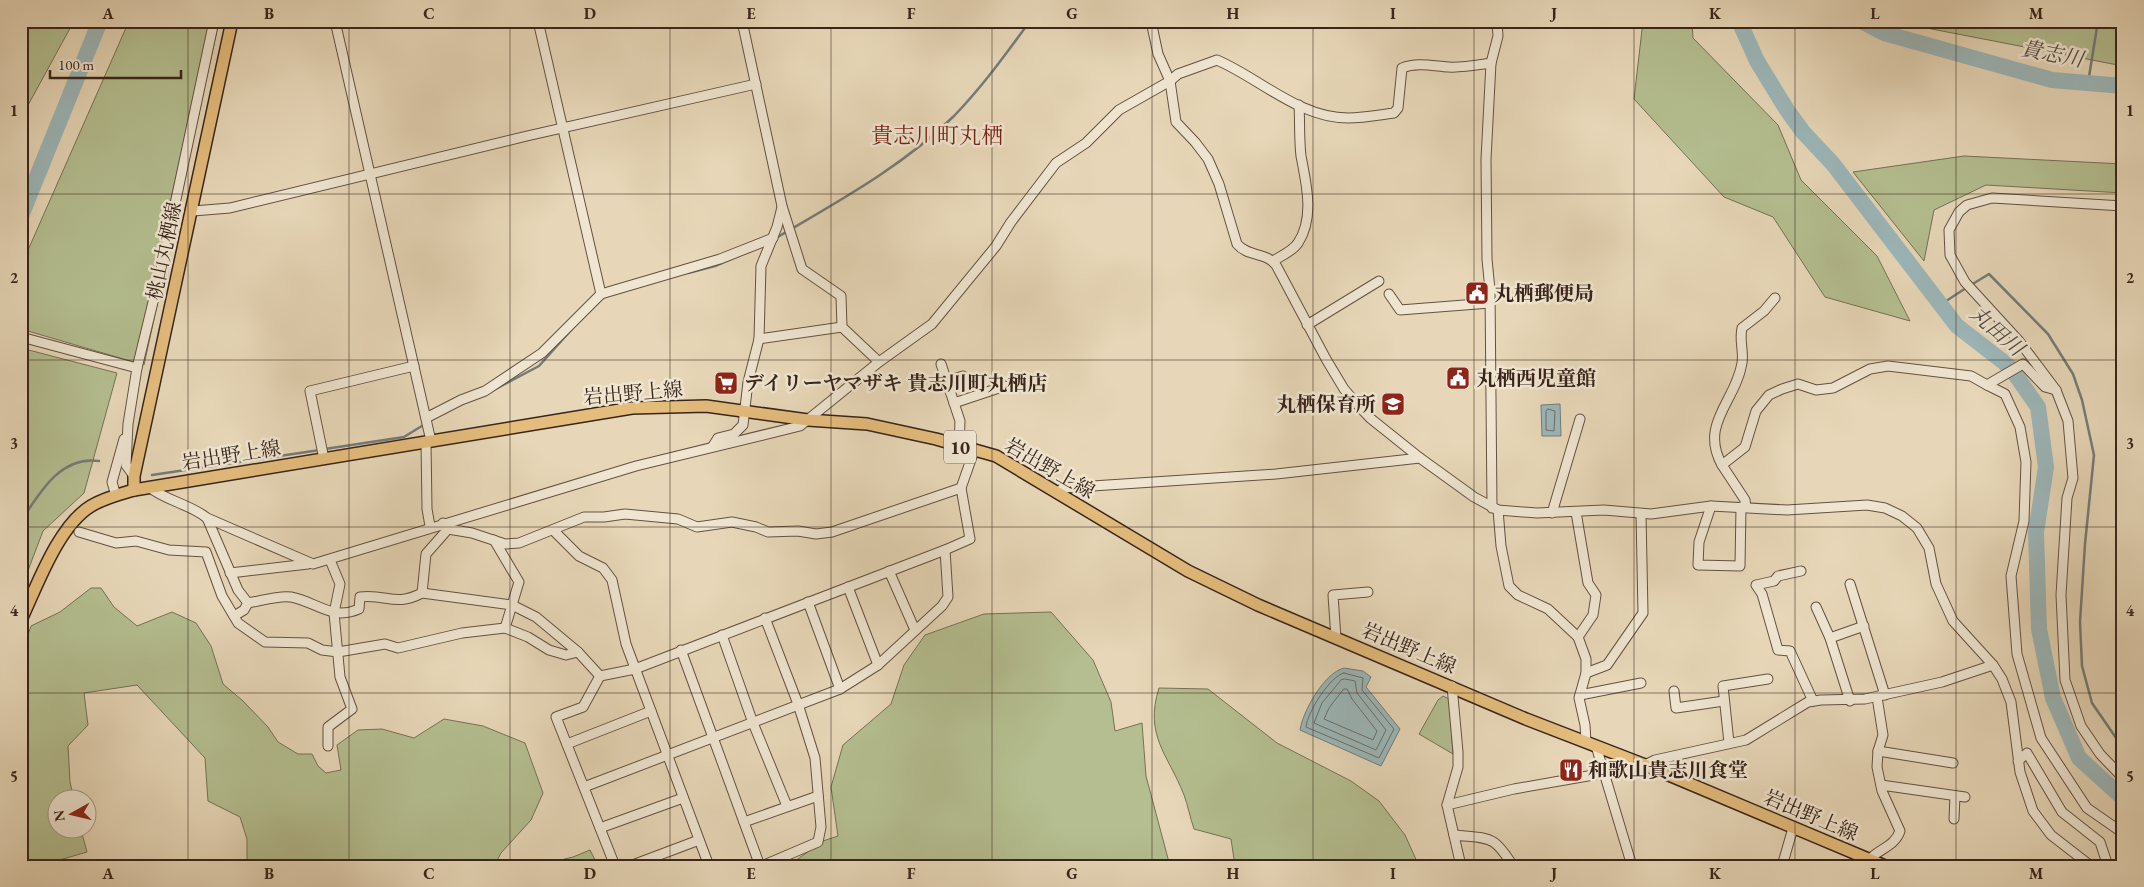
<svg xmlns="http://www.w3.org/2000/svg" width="2144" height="887" viewBox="0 0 2144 887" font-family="'EB Garamond','Noto Serif JP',serif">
  <rect width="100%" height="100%" fill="#e7d7b8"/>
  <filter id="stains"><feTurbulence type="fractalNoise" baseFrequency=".004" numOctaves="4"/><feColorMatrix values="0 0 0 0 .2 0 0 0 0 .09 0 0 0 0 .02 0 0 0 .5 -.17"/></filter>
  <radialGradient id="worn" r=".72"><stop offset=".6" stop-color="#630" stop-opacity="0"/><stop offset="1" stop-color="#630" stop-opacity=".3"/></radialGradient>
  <g fill="#b4be90" stroke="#767156">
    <polygon points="21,21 74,21 21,118"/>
    <polygon points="129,21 219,21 144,365 21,329 21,266"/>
    <polygon points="1643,21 1692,21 1693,38 1778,125 1801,180 1877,256 1910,321 1825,297 1773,217 1724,197 1634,99"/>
    <polygon points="1904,21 2123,21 2123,66 1911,25"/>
    <polygon points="1964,156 2123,164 2123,193 1986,185 1934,210 1924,261 1853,172"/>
    <polygon points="21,348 117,373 84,493 43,531 21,589"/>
    <polygon points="91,588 101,588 114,607 137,626 172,612 196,623 211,646 223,684 243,701 268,727 278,742 298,754 312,754 318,766 326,773 341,770 337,745 358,730 382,729 414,738 444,719 483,726 525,743 543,793 531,820 501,853 494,866 247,866 247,839 240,817 208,801 205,758 137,685 84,693 88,725 68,746 70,782 74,799 58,800 58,830 81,830 87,852 39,866 21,863 21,655 31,626 60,612"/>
    <polygon points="1051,612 1093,660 1111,702 1115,731 1142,723 1146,776 1170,866 788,866 823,841 838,836 831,787 843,745 891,704 904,665 925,635 984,614"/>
    <path d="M 1159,688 L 1208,689 L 1277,743 L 1351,781 L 1379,801 L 1405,835 L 1419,866 L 1235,866 L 1231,839 L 1194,829 C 1190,817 1188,806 1184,795 C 1168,754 1144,736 1159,688 Z"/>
    <polygon points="1443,696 1449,699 1453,754 1419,734 1438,700"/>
    <polygon points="590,850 598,866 536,866 573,857"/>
  </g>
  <g fill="#9cb7ba" stroke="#747c7a">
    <polygon points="1560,404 1561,436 1542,436 1541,405"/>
    <path d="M 1344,668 L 1363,671 L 1371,677 L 1366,687 L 1400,729 L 1381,766 L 1300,730 C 1303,711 1324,673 1344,668 Z"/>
  </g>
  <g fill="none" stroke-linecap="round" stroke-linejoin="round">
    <g stroke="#6a6e6a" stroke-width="1">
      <polygon points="1548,409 1555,411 1554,431 1546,430 1546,412"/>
      <path d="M 1344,673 L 1363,678 L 1362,690 L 1394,729 L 1379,758 L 1306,727 C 1307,713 1330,676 1344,673 Z"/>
      <polygon points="1345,679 1355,681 1357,693 1386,730 1376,750 1314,723 1322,703 1341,680"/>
      <polygon points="1344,689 1347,689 1352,699 1377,731 1373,740 1324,719 1329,708"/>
    </g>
    <g stroke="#747c7a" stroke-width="2.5">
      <polyline points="2088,83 2098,21"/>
      <path d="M 776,238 C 837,202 902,167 954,116 C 982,87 1006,54 1030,21"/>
      <polyline points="688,273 715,266 762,246"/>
      <polyline points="1971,285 1989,274 2048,334 2073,374 2082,400 2094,455 2085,544 2080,622 2082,666 2092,703 2123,748"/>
      <polyline points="1940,305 1966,288"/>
      <polyline points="490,392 539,366 572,329"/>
      <polyline points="325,449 404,437 425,424"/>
      <polyline points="152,475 320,450"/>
      <path d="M 21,521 C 39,494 60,455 99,461"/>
    </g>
    <g stroke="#9cb7ba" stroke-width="16">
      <polyline points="1739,21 1757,61 1787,110 1803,132 1833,164 1957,326 2010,367 2038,407 2046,467 2036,532 2039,629 2053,698 2079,758 2123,798"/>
      <polyline points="1861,21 1884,33 2052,80 2123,86"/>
      <polyline points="21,216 100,21"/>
    </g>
    <g stroke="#645142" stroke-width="11">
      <g id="minor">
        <polyline points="335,21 431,441"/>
        <polyline points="538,21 601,294"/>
        <polyline points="742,21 782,206 802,269 841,296 842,327 879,362"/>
        <path d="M 1151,21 L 1158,54 L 1170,81 L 1176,122 L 1195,142 L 1208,159 L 1219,184 L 1237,244 C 1248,257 1266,252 1276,265 L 1326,359 L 1344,389 L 1357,404 L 1370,418 L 1420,458 L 1474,497 L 1498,510 L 1537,513 L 1604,510 L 1651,514 L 1711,506 L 1787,510 L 1867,505 L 1885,508 L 1902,516 L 1917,528 L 1929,548 L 1936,584 L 1953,621 L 1993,665 L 2002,679 L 2011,702 L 2020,772 L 2033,811 L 2051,835 L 2091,866"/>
        <polyline points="2123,206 1992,198 1967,205 1959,212 1949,230 1950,255 1965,282 2019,341 2056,390 2068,421 2073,478 2067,498 2061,595 2065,680 2081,726 2100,754 2123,778"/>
        <polyline points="193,211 230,208 527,136 756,84"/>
        <path d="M 1273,261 C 1281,256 1293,251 1298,243 C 1315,217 1306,183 1301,156 C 1299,140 1300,121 1299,105"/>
        <polyline points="1389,294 1400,310 1490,303"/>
        <polyline points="1307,325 1379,281"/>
        <polyline points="21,337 137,368"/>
        <polyline points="759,339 842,327"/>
        <polyline points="941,364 960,421 959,446"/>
        <polyline points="946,381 963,376"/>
        <polyline points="1987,385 2005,394 2020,427 2026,462 2024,521 2011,576 2017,654 2041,738 2087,808 2123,833"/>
        <polyline points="954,403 1005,386"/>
        <polyline points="426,418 461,400 485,391 542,353 601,294 720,259 773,238"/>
        <polyline points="426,442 427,509 430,526"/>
        <polyline points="713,446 718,438 734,434 743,425 748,382 759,339 761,266 777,227 782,207"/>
        <polyline points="324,459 310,391 414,366"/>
        <path d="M 1722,465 C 1699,424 1736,401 1742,363 C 1744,351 1739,340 1742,328 L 1764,311 L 1775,298"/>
        <polyline points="134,476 126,465 128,424 137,368 162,265 214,21"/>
        <path d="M 149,487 C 166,501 190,504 207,518 L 313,564 L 636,466 L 800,426 L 879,362 L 932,324 L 996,246 L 1011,222 L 1056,163 L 1086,143 L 1119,110 L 1170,81 L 1178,74 L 1217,60 C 1259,78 1299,118 1348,118 C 1363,118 1379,115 1394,113 L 1398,108 L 1402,68 C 1417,62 1433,66 1448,67 C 1462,68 1477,65 1491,63"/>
        <polyline points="1057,493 1063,488 1077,487 1276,474 1420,458"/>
        <polyline points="116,496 112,482 124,439"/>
        <polyline points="1711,506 1699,542 1698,565 1740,566 1741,507"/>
        <polyline points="1746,507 1745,500 1722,465 1745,447 1756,411 1769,395 1782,389 1798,384 1816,390 1833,388 1870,369 1888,366 1971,376 1987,385 2023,364 2045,387 2056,390"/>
        <polyline points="1492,508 1490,290 1487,259 1486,159 1491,63 1498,36 1497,21"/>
        <polyline points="1498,510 1501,546 1509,586 1518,595 1548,609 1578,637 1586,659 1586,673 1579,698 1585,725 1586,742"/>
        <polyline points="1576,512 1588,583 1596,595 1593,615 1578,637"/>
        <polyline points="1552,513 1580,419"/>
        <path d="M 207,518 L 238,590 L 248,603 C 261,601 279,595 291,597 C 317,602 332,621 359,609 L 360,597 C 388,594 395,607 422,593 L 512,605 L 536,617 L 578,652"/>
        <polyline points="443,523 448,529 472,533 505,544 519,543 584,517 604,517 625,514 678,519 697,527 732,522 756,527 768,532 798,531 816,534 832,532 961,488"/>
        <polyline points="553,530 579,556 603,568 612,580 626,644 709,866"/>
        <polyline points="79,532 116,543 136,541 169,550 206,552 222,596 238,623 265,642 308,643 322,650 338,652 385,644 398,648 462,633 505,628 528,637 549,650 566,655 578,652 600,676"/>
        <polyline points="494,540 519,582 505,628"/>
        <polyline points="889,571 915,630"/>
        <polyline points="1801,571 1778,576 1774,581 1756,585 1762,594 1778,650 1790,651 1813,701"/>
        <polyline points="230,573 308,564"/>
        <polyline points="1850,584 1885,695"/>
        <polyline points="848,587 878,665"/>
        <polyline points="422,593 426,554 448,529"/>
        <polyline points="808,602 840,689"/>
        <polyline points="1816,607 1830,638 1850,701"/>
        <polyline points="234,616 244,610 248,603"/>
        <polyline points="722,635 753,723 787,806"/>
        <polyline points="1336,638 1333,595 1368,592"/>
        <polyline points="1830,638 1864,626"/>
        <polyline points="681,650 760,866"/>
        <polyline points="1586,673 1607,665 1643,613 1641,514"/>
        <polyline points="600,676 635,669 945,550 970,539 961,488 974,451"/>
        <polyline points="600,676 583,707 556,717 615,866"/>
        <polyline points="1452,686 1458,752 1458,767 1447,805 1461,866"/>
        <polyline points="1674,691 1676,708 1724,701"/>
        <polyline points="1580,695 1641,683"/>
        <polyline points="1729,743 1723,686 1768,679"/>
        <polyline points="567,744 651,711"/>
        <polyline points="328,746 328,727 352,709 340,677 334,613 340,584 330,560"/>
        <polyline points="1596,746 1632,866"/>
        <polyline points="1878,751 1953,763"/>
        <polyline points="2018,761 2027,753 2062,812 2100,842 2108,866"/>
        <polyline points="1645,765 1655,760 1746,740 1808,702 1821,700 1865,699 1942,682 1993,665"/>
        <polyline points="1881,785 1965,797"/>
        <polyline points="584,787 840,689 878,665 942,606 948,597 945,550"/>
        <polyline points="1447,805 1514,789 1605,773"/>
        <polyline points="1954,819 1955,796"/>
        <polyline points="744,822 818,796"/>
        <polyline points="600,828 683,798"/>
        <path d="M 1454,835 C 1490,839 1493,834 1513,866"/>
        <polyline points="630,866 699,840"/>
        <polyline points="762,866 818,842 821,827 815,758 798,704 765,618"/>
        <polyline points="1782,866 1793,828"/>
        <path d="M 1866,866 C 1873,849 1894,849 1900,831 L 1882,791 L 1877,767 L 1878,751 L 1883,735 L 1877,697"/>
      </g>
    </g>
    <g stroke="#39241b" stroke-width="14">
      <g id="major">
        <polyline points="134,490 134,476 232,21"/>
        <path d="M 21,620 C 37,586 58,526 91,506 C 104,498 120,494 134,490 L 632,408 L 706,406 L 808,420 L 867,424 L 936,439 L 996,456 L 1188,571 L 1258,605 L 1526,719 L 1645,765 L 1885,866"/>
      </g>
    </g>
    <use href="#minor" stroke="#efe5d1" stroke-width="9"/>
    <use href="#major" stroke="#e4bc7c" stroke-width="11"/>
  </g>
  <path fill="none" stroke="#39241b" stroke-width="1" stroke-opacity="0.55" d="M 188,21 L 188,866M 349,21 L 349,866M 510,21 L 510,866M 670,21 L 670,866M 831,21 L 831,866M 992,21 L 992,866M 1152,21 L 1152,866M 1313,21 L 1313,866M 1474,21 L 1474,866M 1634,21 L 1634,866M 1795,21 L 1795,866M 1956,21 L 1956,866M 21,194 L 2123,194M 21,360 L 2123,360M 21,527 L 2123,527M 21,693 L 2123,693"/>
  <defs>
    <g id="civic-square" transform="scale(1.25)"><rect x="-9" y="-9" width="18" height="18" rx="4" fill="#8f2418" stroke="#efe5d1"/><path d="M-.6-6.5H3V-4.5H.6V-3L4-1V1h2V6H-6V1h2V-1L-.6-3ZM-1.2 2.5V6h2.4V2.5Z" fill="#fff"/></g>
    <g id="supermarket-square" transform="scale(1.25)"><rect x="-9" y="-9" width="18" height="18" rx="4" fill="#8f2418" stroke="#efe5d1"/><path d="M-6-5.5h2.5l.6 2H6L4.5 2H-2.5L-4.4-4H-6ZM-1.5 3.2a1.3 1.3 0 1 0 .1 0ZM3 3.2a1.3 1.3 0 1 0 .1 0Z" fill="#fff"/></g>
    <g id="school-square" transform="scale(1.25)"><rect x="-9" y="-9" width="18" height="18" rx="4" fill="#8f2418" stroke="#efe5d1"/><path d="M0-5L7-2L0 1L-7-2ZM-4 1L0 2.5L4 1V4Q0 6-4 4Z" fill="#fff"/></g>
    <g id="restaurant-square" transform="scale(1.25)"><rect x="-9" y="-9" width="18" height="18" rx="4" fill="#8f2418" stroke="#efe5d1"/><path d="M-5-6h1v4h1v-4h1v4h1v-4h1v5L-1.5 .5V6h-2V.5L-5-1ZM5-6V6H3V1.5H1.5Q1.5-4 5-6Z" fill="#fff"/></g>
  </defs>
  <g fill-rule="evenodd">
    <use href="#civic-square" x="1477" y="293"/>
    <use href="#civic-square" x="1458" y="378"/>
    <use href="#supermarket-square" x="726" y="383"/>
    <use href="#school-square" x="1393" y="404"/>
    <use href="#restaurant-square" x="1571" y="770"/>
  </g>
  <g text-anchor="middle" stroke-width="5" stroke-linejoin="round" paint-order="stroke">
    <rect fill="#efe5d1" stroke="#705e52" stroke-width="1" x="944" y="430.5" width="32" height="33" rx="4"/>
    <g font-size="19" font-weight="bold" fill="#39241b">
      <text x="960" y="454">10</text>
    </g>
    <g font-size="20" fill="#39241b" stroke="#efe5d1">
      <text transform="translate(164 251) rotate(-78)" y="7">桃山丸栖線</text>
      <text transform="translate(633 393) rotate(-5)" y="7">岩出野上線</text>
      <text transform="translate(231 455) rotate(-9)" y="7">岩出野上線</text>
      <text transform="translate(1050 468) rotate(30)" y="7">岩出野上線</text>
      <text transform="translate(1409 648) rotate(23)" y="7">岩出野上線</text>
      <text transform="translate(1811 815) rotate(23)" y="7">岩出野上線</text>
    </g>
    <g font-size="20" font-weight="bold" fill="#39241b" stroke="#efe5d1" text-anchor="start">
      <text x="1494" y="300">丸栖郵便局</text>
      <text x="1476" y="385">丸栖西児童館</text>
      <text x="744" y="390">デイリーヤマザキ 貴志川町丸栖店</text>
      <text x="1376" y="411" text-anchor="end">丸栖保育所</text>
      <text x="1588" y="777">和歌山貴志川食堂</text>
    </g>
    <g font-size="21" font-style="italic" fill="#524943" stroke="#efe5d1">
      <text transform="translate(2052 54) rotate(11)" y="7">貴志川</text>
      <text transform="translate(1997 331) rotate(41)" y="7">丸田川</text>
    </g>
    <g font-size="22" fill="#7a1f14" stroke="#efe5d1">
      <text x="937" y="143">貴志川町丸栖</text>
    </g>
  </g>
  <rect width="2144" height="887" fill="none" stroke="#e7d7b8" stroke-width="55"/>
  <g transform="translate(72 814) rotate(262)"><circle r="24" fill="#efe5d1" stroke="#a69888"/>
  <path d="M0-4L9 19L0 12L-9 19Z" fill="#8f2418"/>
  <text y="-8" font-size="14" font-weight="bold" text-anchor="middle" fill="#39241b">N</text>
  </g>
  <path d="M50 70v8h131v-8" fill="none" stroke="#39241b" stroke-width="2.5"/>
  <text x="58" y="70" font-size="15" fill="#39241b" stroke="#efe5d1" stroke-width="4" paint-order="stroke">100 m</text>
  <rect x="28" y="28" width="2088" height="832" fill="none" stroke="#39241b" stroke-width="2"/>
  <g font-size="16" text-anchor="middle" font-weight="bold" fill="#39241b">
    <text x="108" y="19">A</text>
    <text x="269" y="19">B</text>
    <text x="429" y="19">C</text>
    <text x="590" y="19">D</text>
    <text x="751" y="19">E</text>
    <text x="911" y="19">F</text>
    <text x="1072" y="19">G</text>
    <text x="1233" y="19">H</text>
    <text x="1393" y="19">I</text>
    <text x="1554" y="19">J</text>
    <text x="1715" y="19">K</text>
    <text x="1875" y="19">L</text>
    <text x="2036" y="19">M</text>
    <text x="14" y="116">1</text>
    <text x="2130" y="116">1</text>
    <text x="14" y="283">2</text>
    <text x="2130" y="283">2</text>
    <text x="14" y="449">3</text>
    <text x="2130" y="449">3</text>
    <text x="14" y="616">4</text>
    <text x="2130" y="616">4</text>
    <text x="14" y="782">5</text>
    <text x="2130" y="782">5</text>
    <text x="108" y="879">A</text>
    <text x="269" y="879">B</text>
    <text x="429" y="879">C</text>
    <text x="590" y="879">D</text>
    <text x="751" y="879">E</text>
    <text x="911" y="879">F</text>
    <text x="1072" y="879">G</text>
    <text x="1233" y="879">H</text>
    <text x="1393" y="879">I</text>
    <text x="1554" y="879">J</text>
    <text x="1715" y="879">K</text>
    <text x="1875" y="879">L</text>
    <text x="2036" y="879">M</text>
  </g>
  <rect width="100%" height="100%" filter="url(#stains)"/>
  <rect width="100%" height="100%" fill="url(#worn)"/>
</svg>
